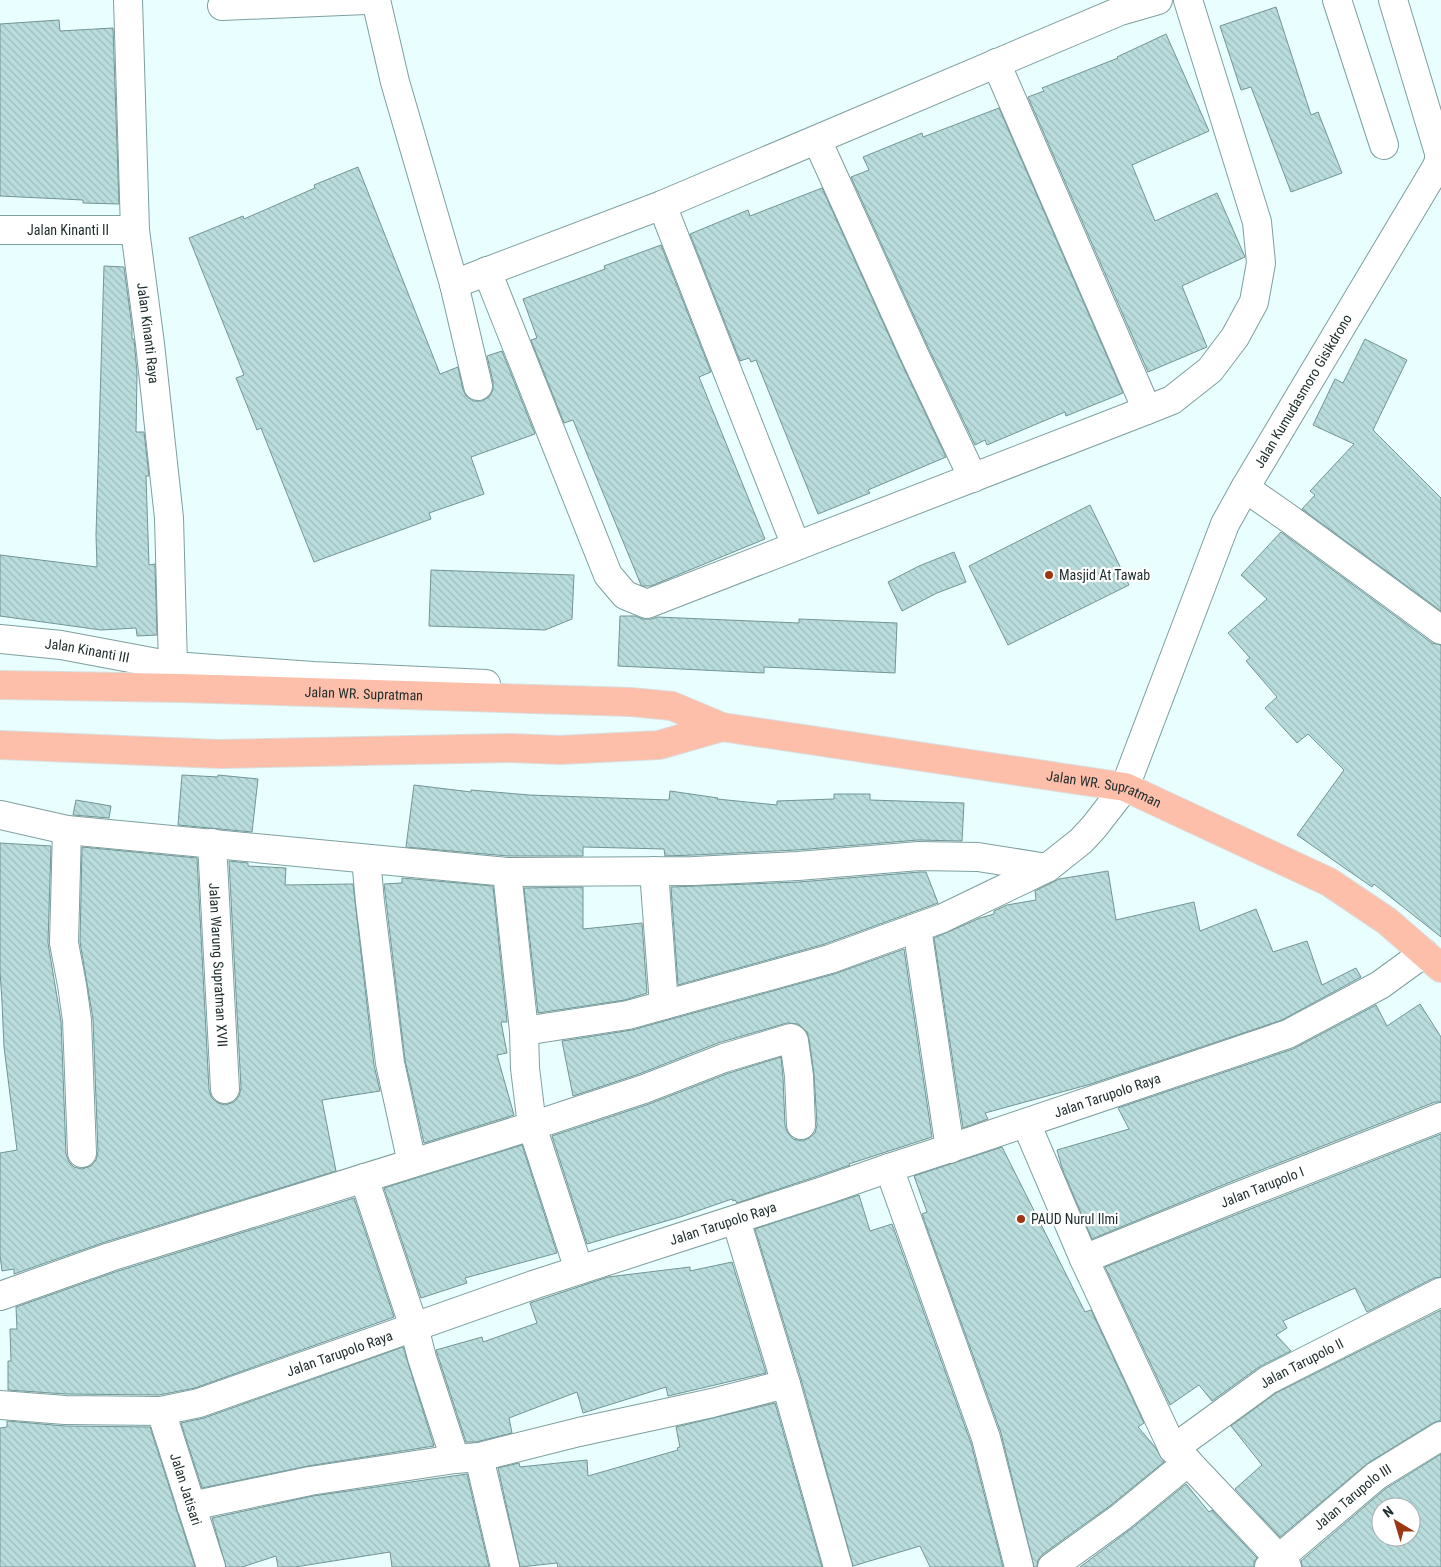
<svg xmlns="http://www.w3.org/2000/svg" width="1441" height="1567" viewBox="0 0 1441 1567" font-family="'Roboto Condensed',sans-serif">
  <defs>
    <pattern id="building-back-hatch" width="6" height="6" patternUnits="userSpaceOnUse" patternTransform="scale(1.25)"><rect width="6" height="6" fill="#b9dcdc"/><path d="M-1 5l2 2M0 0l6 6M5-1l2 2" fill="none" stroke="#9fbdbd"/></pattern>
  </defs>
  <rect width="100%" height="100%" fill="#e9fefe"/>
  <g fill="url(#building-back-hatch)" stroke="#739595" fill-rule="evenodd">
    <polygon points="1276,7 1311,115 1318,112 1342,173 1291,192 1251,87 1241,90 1220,26"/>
    <polygon points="59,20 60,31 113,28 119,204 83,203 83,200 0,196 0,24"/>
    <polygon points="1166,34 1209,131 1132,165 1155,221 1217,193 1245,257 1182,286 1207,347 1148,372 1028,97 1044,91 1042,88 1118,58 1117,57"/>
    <polygon points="999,108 1123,393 1066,416 1065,412 987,445 985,440 975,445 929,349 851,177 869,170 863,157 922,133 923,137"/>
    <polygon points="358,167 440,374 458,367 463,390 466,396 473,401 482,401 489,397 493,390 493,382 487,356 502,351 535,434 471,457 484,494 429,513 431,519 314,562 261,428 257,430 236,378 244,375 189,238 243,216 244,219 315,188 314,185"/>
    <polygon points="822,188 901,362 946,457 868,490 870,493 818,514 756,360 751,362 749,358 740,361 690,234 748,210 750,216"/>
    <polygon points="661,245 711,372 699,377 765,539 651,586 643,586 641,585 573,420 564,423 531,340 537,338 523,299 605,269 604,266"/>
    <polygon points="104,266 124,267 132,327 132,339 134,339 137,373 136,432 144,432 149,476 146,476 149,565 155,564 157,635 137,636 136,628 101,630 0,616 0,555 97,567 96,535"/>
    <polygon points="1365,339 1407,360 1373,430 1441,498 1441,611 1302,509 1315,495 1310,491 1354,444 1313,425 1335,379 1343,383"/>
    <polygon points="1090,505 1129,585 1008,645 969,566"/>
    <polygon points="1281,532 1432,643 1441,645 1441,937 1374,884 1372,887 1297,835 1344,770 1308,734 1297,743 1265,708 1277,697 1246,661 1250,658 1228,633 1267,599 1241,575"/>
    <polygon points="954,552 966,582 937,593 902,611 888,582 919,566"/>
    <polygon points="431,570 574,575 572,619 545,630 429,626"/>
    <polygon points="620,616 635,616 642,619 652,619 657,617 799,623 799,619 897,623 895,673 764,667 764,673 618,666"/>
    <polygon points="182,775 218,777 218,775 258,779 252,832 178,825"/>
    <polygon points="414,785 471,792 471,790 529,795 669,800 670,791 718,798 717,799 777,805 777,801 834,799 834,794 870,794 870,800 964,803 962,841 918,840 797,850 694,855 665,856 664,849 583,847 583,856 508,856 406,847"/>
    <polygon points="76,800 111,806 109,818 73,815"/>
    <polygon points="0,843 51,846 48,943 61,1021 66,1154 69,1162 74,1167 82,1169 91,1166 96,1160 98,1152 93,1019 80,942 82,847 197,858 209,1090 212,1098 218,1103 225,1105 234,1102 239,1096 241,1088 229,861 248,863 248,866 286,868 285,885 353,884 374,1065 380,1091 322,1100 336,1171 105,1242 14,1274 14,1269 2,1271 0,1255 0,1153 17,1150 4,1047 2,1002 0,971"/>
    <polygon points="1108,871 1116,920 1194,902 1200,931 1256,909 1273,952 1307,941 1322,985 1356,968 1361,977 1282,1020 1091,1084 985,1113 988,1119 963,1128 934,938 980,918 994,914 994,911 1007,905 1036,900 1035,891 1059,879"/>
    <polygon points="920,872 926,872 938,903 825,944 678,985 671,887 799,882"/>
    <polygon points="402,878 493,886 507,1022 501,1022 507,1053 497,1055 514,1115 424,1143 405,1060 384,884 402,883"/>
    <polygon points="583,887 583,929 642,923 647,993 625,1000 538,1013 524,888"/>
    <polygon points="904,949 932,1137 849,1164 850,1165 815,1177 737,1203 735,1200 733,1201 732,1199 680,1217 587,1244 552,1136 649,1104 729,1073 781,1057 783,1077 785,1126 788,1133 793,1139 802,1141 809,1138 815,1133 817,1125 814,1074 809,1039 807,1032 798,1024 787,1023 718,1043 639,1074 573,1096 562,1041 632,1030 834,974"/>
    <polygon points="1420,1004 1441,1037 1441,1102 1435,1102 1228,1183 1092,1239 1062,1168 1057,1150 1129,1129 1118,1108 1293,1049 1376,1005 1387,1026"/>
    <polygon points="1441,1134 1441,1277 1434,1278 1367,1312 1355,1288 1283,1321 1287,1328 1276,1335 1291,1351 1259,1367 1212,1401 1199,1385 1170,1405 1105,1267 1240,1213"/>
    <polygon points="522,1145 557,1253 465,1278 467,1283 421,1298 384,1188"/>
    <polygon points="1002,1147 1085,1312 1091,1310 1144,1423 1138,1427 1155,1447 1164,1462 1111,1505 1043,1554 1038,1560 1037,1567 1034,1567 1001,1433 922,1214 927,1212 914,1176"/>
    <polygon points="859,1195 870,1231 892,1224 971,1443 1003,1567 930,1567 920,1546 853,1566 801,1379 755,1229"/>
    <polygon points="354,1198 394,1317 195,1388 159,1395 66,1394 8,1390 8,1361 11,1361 10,1329 17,1329 16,1307 115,1272"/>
    <polygon points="732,1262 766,1373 668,1396 666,1387 583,1413 577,1392 509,1418 512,1433 476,1442 466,1442 436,1350 482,1337 483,1342 537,1323 530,1303 608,1277 690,1267 690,1271"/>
    <polygon points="1441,1310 1441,1420 1433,1423 1368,1463 1280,1537 1235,1489 1262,1465 1231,1426 1276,1393"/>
    <polygon points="403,1347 434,1446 308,1466 202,1488 181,1423 204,1418"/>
    <polygon points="775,1403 822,1567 558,1567 557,1563 520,1567 498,1468 519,1463 520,1467 587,1460 588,1476 678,1450 677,1448 680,1447 676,1427"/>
    <polygon points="7,1421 65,1426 150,1427 195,1567 0,1567 0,1428 7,1427"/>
    <path d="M 1441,1454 L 1441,1567 L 1302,1567 L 1301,1561 L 1385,1489 ZM 1381,1507 L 1411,1507 L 1411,1537 L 1381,1537 Z"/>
    <polygon points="467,1474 489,1567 392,1567 390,1552 295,1567 278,1567 276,1556 242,1567 226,1567 212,1518 313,1496"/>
    <polygon points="1186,1484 1209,1512 1212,1510 1257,1558 1254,1562 1254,1567 1080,1567 1131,1529"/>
  </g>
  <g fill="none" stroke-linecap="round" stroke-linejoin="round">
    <g stroke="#7e9f9f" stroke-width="30">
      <g id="minor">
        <path id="s1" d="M 128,0 L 135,230 L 150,344 L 169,518 L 173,666"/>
        <polyline points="376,0 395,82 454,284 662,205 1120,11 1158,0"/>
        <polyline points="1337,0 1384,145"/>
        <polyline points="222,6 366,0"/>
        <polyline points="996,63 1147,410"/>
        <polyline points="817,140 915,356 973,478"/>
        <polyline points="662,205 796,546"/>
        <path id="s2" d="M 0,230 L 135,230"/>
        <polyline points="487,271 608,575 625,595 647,604 1147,410 1172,400 1210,370 1235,337 1254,302 1261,263 1257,222 1188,0"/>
        <polyline points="454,284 478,386"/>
        <polyline points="1245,488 1291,520 1441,630"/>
        <path id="s3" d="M 0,639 L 61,645 L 173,666 L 313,676 L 486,684"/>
        <polyline points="0,815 67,830 507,872 694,871 798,866 919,856 978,857 1047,868"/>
        <polyline points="67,830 64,943 72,985 77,1020 82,1153"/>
        <path id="s4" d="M 212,843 L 225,1089"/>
        <polyline points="366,859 370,902 390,1063 412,1163"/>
        <polyline points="654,871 664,1005"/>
        <polyline points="507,872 524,1031 525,1068 532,1126 579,1270"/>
        <polyline points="917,928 950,1149"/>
        <path id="s5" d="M 524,1031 L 628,1015 L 830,959 L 943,918 L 1047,868 L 1081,841 L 1094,827 L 1125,787 L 1225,524 L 1245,488 L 1436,168 L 1439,161 L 1439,153 L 1393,0"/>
        <polyline points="1026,1123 1084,1259 1173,1449 1188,1462 1287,1567"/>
        <polyline points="889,1168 986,1438 1019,1567"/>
        <polyline points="364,1178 414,1327 422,1358 455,1459"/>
        <polyline points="736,1220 786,1384 838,1567"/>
        <path id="s6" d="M 1084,1259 L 1234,1198 L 1441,1117"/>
        <polyline points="0,1296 110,1257 532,1126 644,1089 724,1058 791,1038 793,1039 794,1041 799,1076 801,1125"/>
        <path id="s7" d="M 0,1405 L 65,1410 L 161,1411 L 199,1403 L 536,1284 L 820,1192 L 889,1168 L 963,1144 L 1288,1034 L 1380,985 L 1424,953"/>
        <path id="s8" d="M 161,1411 L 211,1567"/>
        <path id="s9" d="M 1173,1449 L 1268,1380 L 1441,1292"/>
        <polyline points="479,1457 505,1567"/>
        <polyline points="191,1506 310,1481 455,1459 479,1457 579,1432 712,1403 786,1384"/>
        <polyline points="1052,1567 1121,1517 1188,1462"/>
        <path id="s10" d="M 1269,1567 L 1376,1476 L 1441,1436"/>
      </g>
    </g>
    <g stroke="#dbdddd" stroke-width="30">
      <g id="major">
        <path id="s11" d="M 0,685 L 181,688 L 631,702 L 672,706 L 722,727 L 1125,787 L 1329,882 L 1387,921 L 1441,968"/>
        <polyline points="0,745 220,754 511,748 560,750 659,745 722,727"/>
      </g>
    </g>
    <use href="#minor" stroke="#fff" stroke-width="28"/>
    <use href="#major" stroke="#fdbeaa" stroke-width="28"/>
  </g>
  <g fill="#9d3613" stroke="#fff" stroke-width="2">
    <circle cx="1049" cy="575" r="5"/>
    <circle cx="1021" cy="1219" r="5"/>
  </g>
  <g text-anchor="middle" stroke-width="4.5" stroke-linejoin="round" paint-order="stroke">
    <g font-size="14" fill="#1e2c2c" stroke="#fff">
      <text dy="5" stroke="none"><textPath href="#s2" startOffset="68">Jalan Kinanti II</textPath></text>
      <text dy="5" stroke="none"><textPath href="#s1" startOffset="334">Jalan Kinanti Raya</textPath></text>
      <text dy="5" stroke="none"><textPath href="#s5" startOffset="1099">Jalan Kumudasmoro Gisikdrono</textPath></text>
      <text dy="5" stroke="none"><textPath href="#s3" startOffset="88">Jalan Kinanti III</textPath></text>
      <text dy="5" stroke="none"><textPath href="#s11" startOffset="364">Jalan WR. Supratman</textPath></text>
      <text dy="5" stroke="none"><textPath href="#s11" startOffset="1114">Jalan WR. Supratman</textPath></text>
      <text dy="5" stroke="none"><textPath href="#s4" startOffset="122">Jalan Warung Supratman XVII</textPath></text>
      <text dy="5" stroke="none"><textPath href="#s7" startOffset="1159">Jalan Tarupolo Raya</textPath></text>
      <text dy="5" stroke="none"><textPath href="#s6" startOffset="192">Jalan Tarupolo I</textPath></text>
      <text dy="5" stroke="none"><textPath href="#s7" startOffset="754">Jalan Tarupolo Raya</textPath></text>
      <text dy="5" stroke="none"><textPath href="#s7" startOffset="349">Jalan Tarupolo Raya</textPath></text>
      <text dy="5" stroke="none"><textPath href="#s9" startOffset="155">Jalan Tarupolo II</textPath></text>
      <text dy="5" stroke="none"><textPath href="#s8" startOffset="82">Jalan Jatisari</textPath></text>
      <text dy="5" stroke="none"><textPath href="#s10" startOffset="109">Jalan Tarupolo III</textPath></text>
    </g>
    <g font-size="14" fill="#1e2c2c" stroke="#fff" text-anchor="start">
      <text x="1059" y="580">Masjid At Tawab</text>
      <text x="1031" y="1224">PAUD Nurul Ilmi</text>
    </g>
  </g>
  <g transform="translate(1396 1522) rotate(322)"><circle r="24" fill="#ffffff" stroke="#a5abab"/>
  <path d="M0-4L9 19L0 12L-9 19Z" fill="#9d3613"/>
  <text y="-8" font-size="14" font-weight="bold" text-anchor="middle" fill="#1e2c2c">N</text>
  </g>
</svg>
